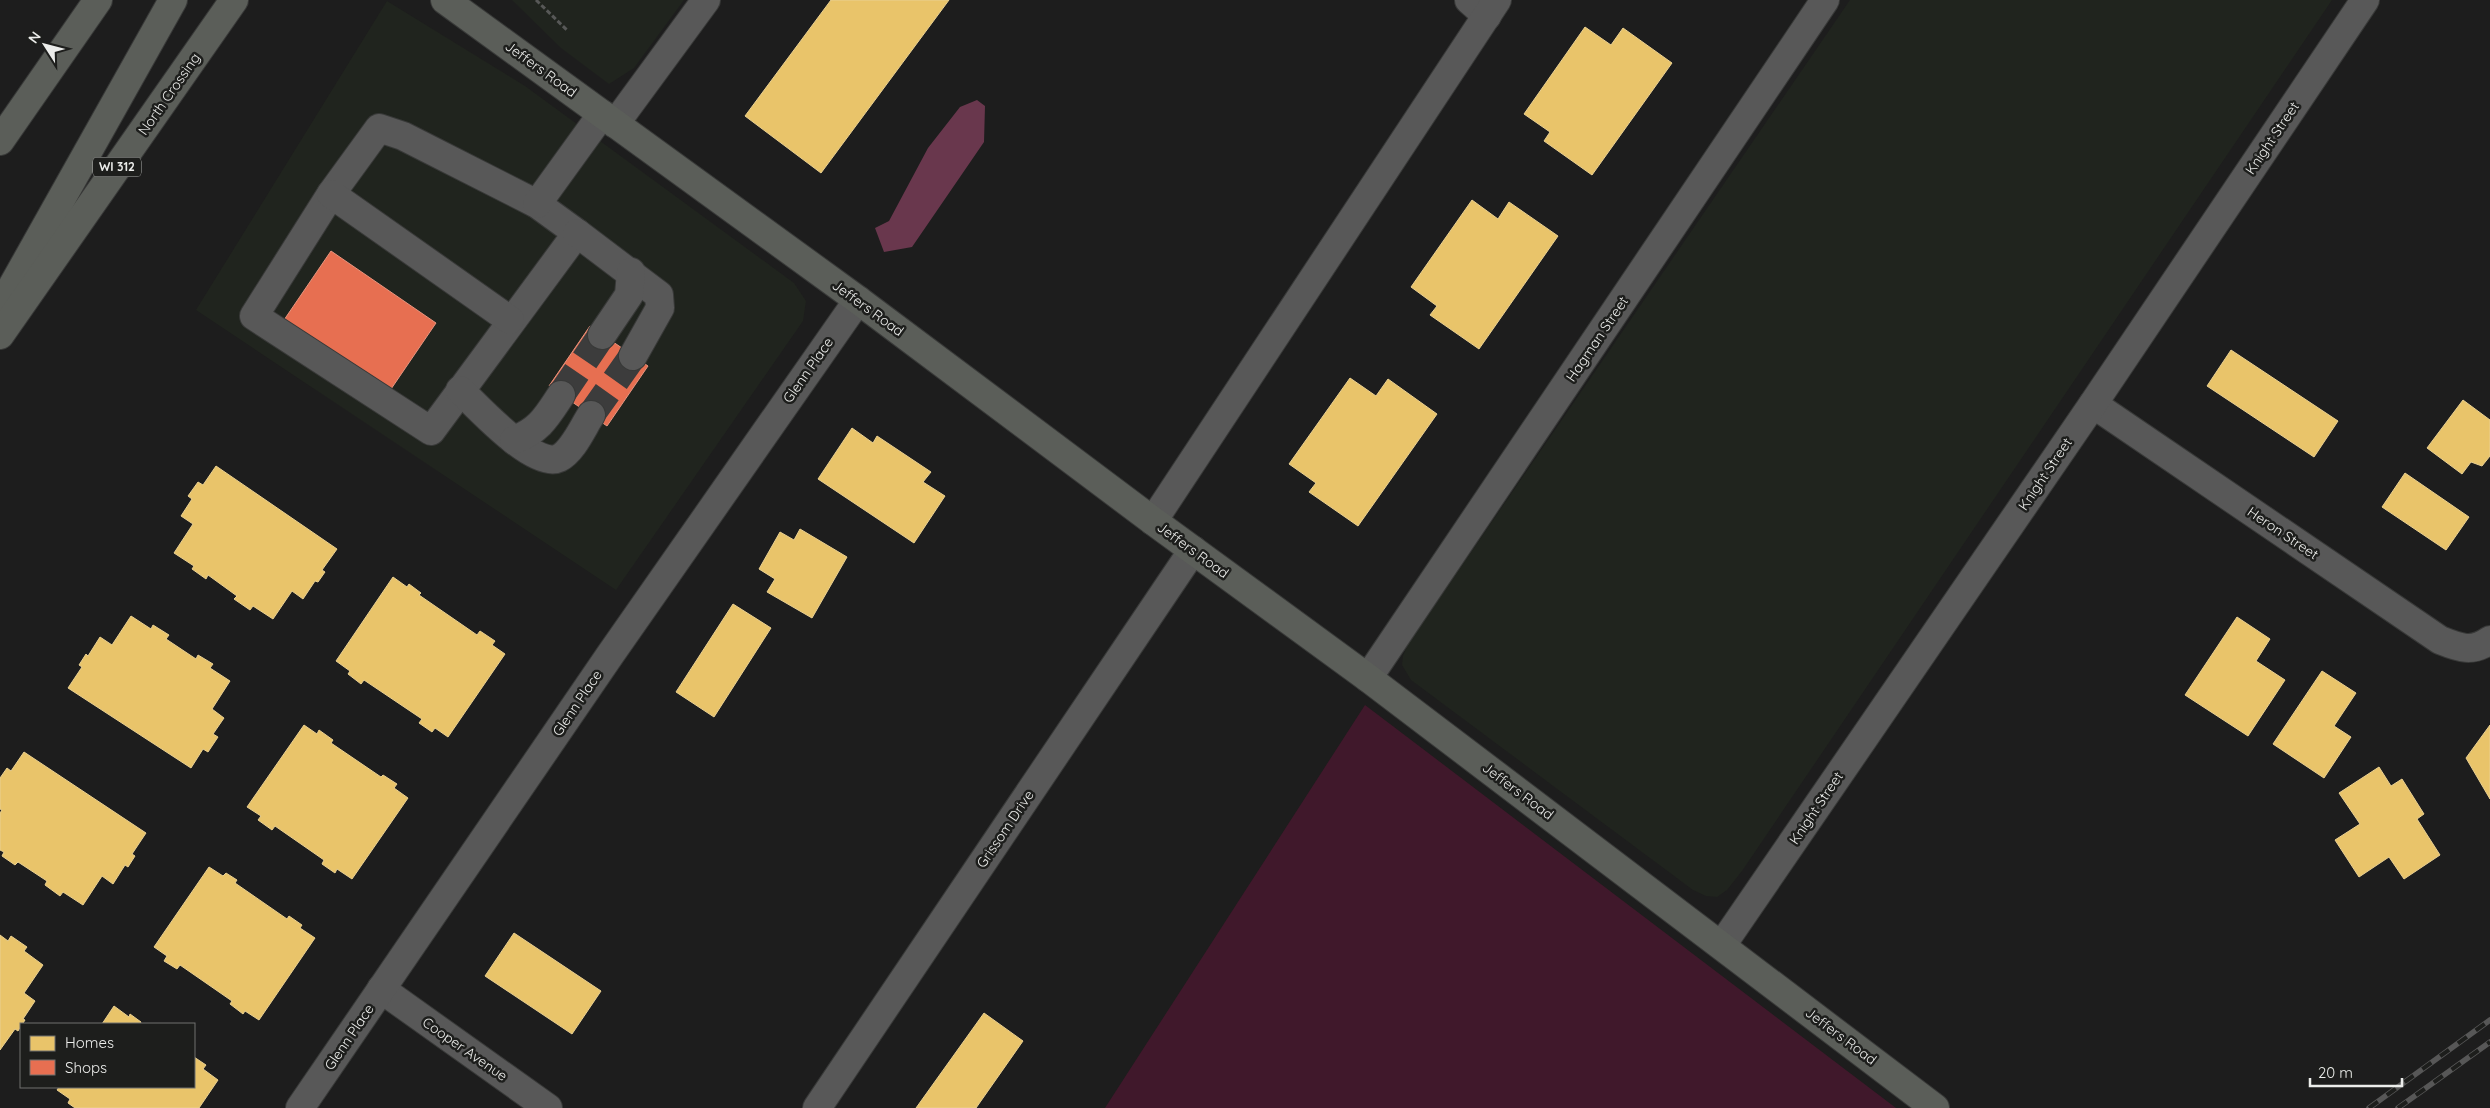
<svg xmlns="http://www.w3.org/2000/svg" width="2490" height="1108" viewBox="0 0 2490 1108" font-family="Quicksand,sans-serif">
  <rect width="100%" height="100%" fill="#1d1d1d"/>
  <g fill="#20241e">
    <polygon points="512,0 684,0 634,68 609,84 561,48"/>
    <polygon points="1850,0 2332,0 1742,871 1727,890 1717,897 1706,896 1693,890 1411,680 1402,665 1403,656 1408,644"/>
    <polygon points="387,1 525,86 794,283 806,301 803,321 616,590 196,310"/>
  </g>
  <polygon fill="#40182b" points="1365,705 1896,1108 1105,1108"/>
  <polygon fill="#69374d" points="977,100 985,106 984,142 912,247 884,252 875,228 889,221 928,148 960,107"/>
  <g fill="#e9c46a" stroke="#ead091">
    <polygon points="831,0 949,0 821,173 745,116"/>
    <polygon points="1585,27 1611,45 1623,28 1672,63 1592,175 1544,141 1550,132 1524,114"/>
    <polygon points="1472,200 1498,219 1509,202 1558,236 1479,349 1430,315 1437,306 1411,287"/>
    <polygon points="2231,350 2338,421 2314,457 2207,386"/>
    <polygon points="1350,378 1376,396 1388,379 1437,414 1358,526 1309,492 1316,483 1289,464"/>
    <polygon points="2463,400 2490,420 2490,456 2482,466 2471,462 2462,474 2427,448"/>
    <polygon points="852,428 873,443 877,436 931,472 923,482 945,496 914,543 818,479"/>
    <polygon points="216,466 337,549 322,570 325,572 318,582 315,581 303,599 292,591 273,619 253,606 250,610 234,599 237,596 208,575 206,579 192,569 194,566 174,553 193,524 181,516 192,499 188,496 198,482 203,485"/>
    <polygon points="2405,473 2469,517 2446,550 2382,507"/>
    <polygon points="800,529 847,557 812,618 767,592 775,579 759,569 780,532 794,540"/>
    <polygon points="393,577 407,587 409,584 421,593 419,595 477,635 480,631 495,641 492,645 505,654 448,737 435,728 432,732 419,723 422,719 364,680 361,684 348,674 350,671 336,661"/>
    <polygon points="733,604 771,628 714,717 676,692"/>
    <polygon points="131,616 151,629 153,625 169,635 166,639 196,659 198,655 213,664 210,668 230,681 212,709 224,718 213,734 218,737 208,752 203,749 191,768 68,688 82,667 79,665 86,654 88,656 100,637 112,645"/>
    <polygon points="2237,617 2270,639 2256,661 2285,680 2248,736 2185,695"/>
    <polygon points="2322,671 2356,693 2334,726 2351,737 2324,778 2273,744"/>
    <polygon points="304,725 317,734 319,730 333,740 331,743 381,777 383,775 397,784 394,788 408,798 352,879 337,869 335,873 322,864 324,860 275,826 272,830 258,820 261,816 247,807"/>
    <polygon points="2490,725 2490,799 2466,758"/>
    <polygon points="24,752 146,833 132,854 135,856 128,867 125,865 113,884 102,876 83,905 63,892 60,896 45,885 47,881 18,862 15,865 2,856 4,852 0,850 0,813 2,810 0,809 0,778 7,768 11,771"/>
    <polygon points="2379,767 2391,786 2402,779 2424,814 2417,819 2440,855 2404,879 2389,857 2359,877 2335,840 2360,824 2339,793"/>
    <polygon points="209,867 223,876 226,873 237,880 235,883 287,919 289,916 302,925 300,928 315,938 259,1020 245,1011 243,1014 230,1004 232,1001 180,965 177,969 164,961 167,956 154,947"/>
    <polygon points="514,933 601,991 572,1034 485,976"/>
    <polygon points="0,935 8,941 11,936 27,947 24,951 43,965 24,993 35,1001 23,1019 25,1020 18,1031 15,1029 0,1050"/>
    <polygon points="114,1006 129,1017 130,1014 141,1022 140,1024 102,1024"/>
    <polygon points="984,1013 1023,1041 976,1108 916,1108"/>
    <polygon points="194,1057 206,1065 203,1069 218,1080 199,1108 75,1108 68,1103 70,1099 57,1090 59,1087 194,1087"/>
  </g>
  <g fill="#e76f51" stroke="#e8957f">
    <polygon points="331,251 436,323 389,392 284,320"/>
    <polygon points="590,326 648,366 607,426 549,386"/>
  </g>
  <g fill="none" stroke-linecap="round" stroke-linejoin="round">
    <g stroke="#3c3c3c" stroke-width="28" stroke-dasharray="28 14" stroke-linecap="butt">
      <polyline points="561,395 602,335"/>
      <polyline points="591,415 633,356"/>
    </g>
    <g stroke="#383938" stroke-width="30">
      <g id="minor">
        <polyline points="1469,0 1487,16"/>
        <polyline points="615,124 706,0"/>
        <polygon points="379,128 403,136 537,204 577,233 431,431 254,316 331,194"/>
        <polyline points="331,194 510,320"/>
        <polyline points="537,204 602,114"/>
        <polyline points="577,233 659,295 660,308 633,356"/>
        <polyline points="602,335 629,295 631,272"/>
        <path d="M 460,390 C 477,406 535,470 559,458 C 573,451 583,427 591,415"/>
        <path d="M 2093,404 L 2440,640 C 2460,648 2472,653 2490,640"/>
        <path d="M 514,440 C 540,430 547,416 561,395"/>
        <polyline points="1153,521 1497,0"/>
        <polyline points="1368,678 1825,0"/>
        <polyline points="1722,945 2093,404 2365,0"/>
        <polyline points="381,989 548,1108"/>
        <polyline points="300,1108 610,655 858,300"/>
        <polyline points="817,1108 1193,550"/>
      </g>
    </g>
    <g stroke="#383938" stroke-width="30">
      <g id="major">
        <polyline points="445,0 858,300 1153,521 1368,678 1935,1108"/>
        <polyline points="0,141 98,0"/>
        <polyline points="4,301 173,0"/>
        <polyline points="0,335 234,0"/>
      </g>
    </g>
    <polyline stroke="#575857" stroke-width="3" stroke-dasharray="5 2.5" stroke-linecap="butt" points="536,0 568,31"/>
    <use href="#minor" stroke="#585858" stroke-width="28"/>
    <use href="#major" stroke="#5b5e59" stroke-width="28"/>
    <g stroke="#575757" stroke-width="5.5">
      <g id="rail">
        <polyline points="2369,1108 2490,1020"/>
        <polyline points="2398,1108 2490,1042"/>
      </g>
    </g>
    <use href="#rail" stroke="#1d1e1c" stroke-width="4" stroke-dasharray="11" stroke-linecap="butt"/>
  </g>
  <g text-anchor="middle" stroke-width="5" stroke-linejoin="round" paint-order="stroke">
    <rect fill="#1d1e1c" stroke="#aeafad" stroke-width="1" x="93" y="157.5" width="48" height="19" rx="4"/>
    <g font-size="12" font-weight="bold" fill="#ecedeb">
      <text x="117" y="171">WI 312</text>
    </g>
    <g font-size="14" fill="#ecedeb" stroke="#1d1e1c">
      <text transform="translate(541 69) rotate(36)" y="5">Jeffers Road</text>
      <text transform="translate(169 94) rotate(-55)" y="5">North Crossing</text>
      <text transform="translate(2272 138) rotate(-56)" y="5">Knight Street</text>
      <text transform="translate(868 308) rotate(36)" y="5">Jeffers Road</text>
      <text transform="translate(1597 339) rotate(-56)" y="5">Hagman Street</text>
      <text transform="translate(808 370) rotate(-55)" y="5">Glenn Place</text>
      <text transform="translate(2045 474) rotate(-56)" y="5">Knight Street</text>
      <text transform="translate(2283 533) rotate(34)" y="5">Heron Street</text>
      <text transform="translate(1193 550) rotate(36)" y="5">Jeffers Road</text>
      <text transform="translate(577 703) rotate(-56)" y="5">Glenn Place</text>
      <text transform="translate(1518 791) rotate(37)" y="5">Jeffers Road</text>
      <text transform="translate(1816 808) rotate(-56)" y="5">Knight Street</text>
      <text transform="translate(1005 829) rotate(-56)" y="5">Grissom Drive</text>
      <text transform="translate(1841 1036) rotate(37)" y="5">Jeffers Road</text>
      <text transform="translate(349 1037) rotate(-56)" y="5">Glenn Place</text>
      <text transform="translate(465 1049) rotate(35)" y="5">Cooper Avenue</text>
    </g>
  </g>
  <rect x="20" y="1023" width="175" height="65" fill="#1d1e1c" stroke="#70716f"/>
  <rect x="30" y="1036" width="25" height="15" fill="#e9c46a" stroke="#70716f"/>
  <text x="65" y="1048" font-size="15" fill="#ecedeb">Homes</text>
  <rect x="30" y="1060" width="25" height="15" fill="#e76f51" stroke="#70716f"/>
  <text x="65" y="1073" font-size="15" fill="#ecedeb">Shops</text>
  <g transform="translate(45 45) rotate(306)" stroke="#1d1e1c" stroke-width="4" paint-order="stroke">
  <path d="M0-4L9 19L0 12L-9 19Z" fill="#ecedeb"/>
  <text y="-8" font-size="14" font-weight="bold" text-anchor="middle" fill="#ecedeb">N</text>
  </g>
  <path d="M2310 1078v8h92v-8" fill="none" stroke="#ecedeb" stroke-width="2.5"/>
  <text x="2318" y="1078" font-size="15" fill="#ecedeb" stroke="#1d1e1c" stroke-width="4" paint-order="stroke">20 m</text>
</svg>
